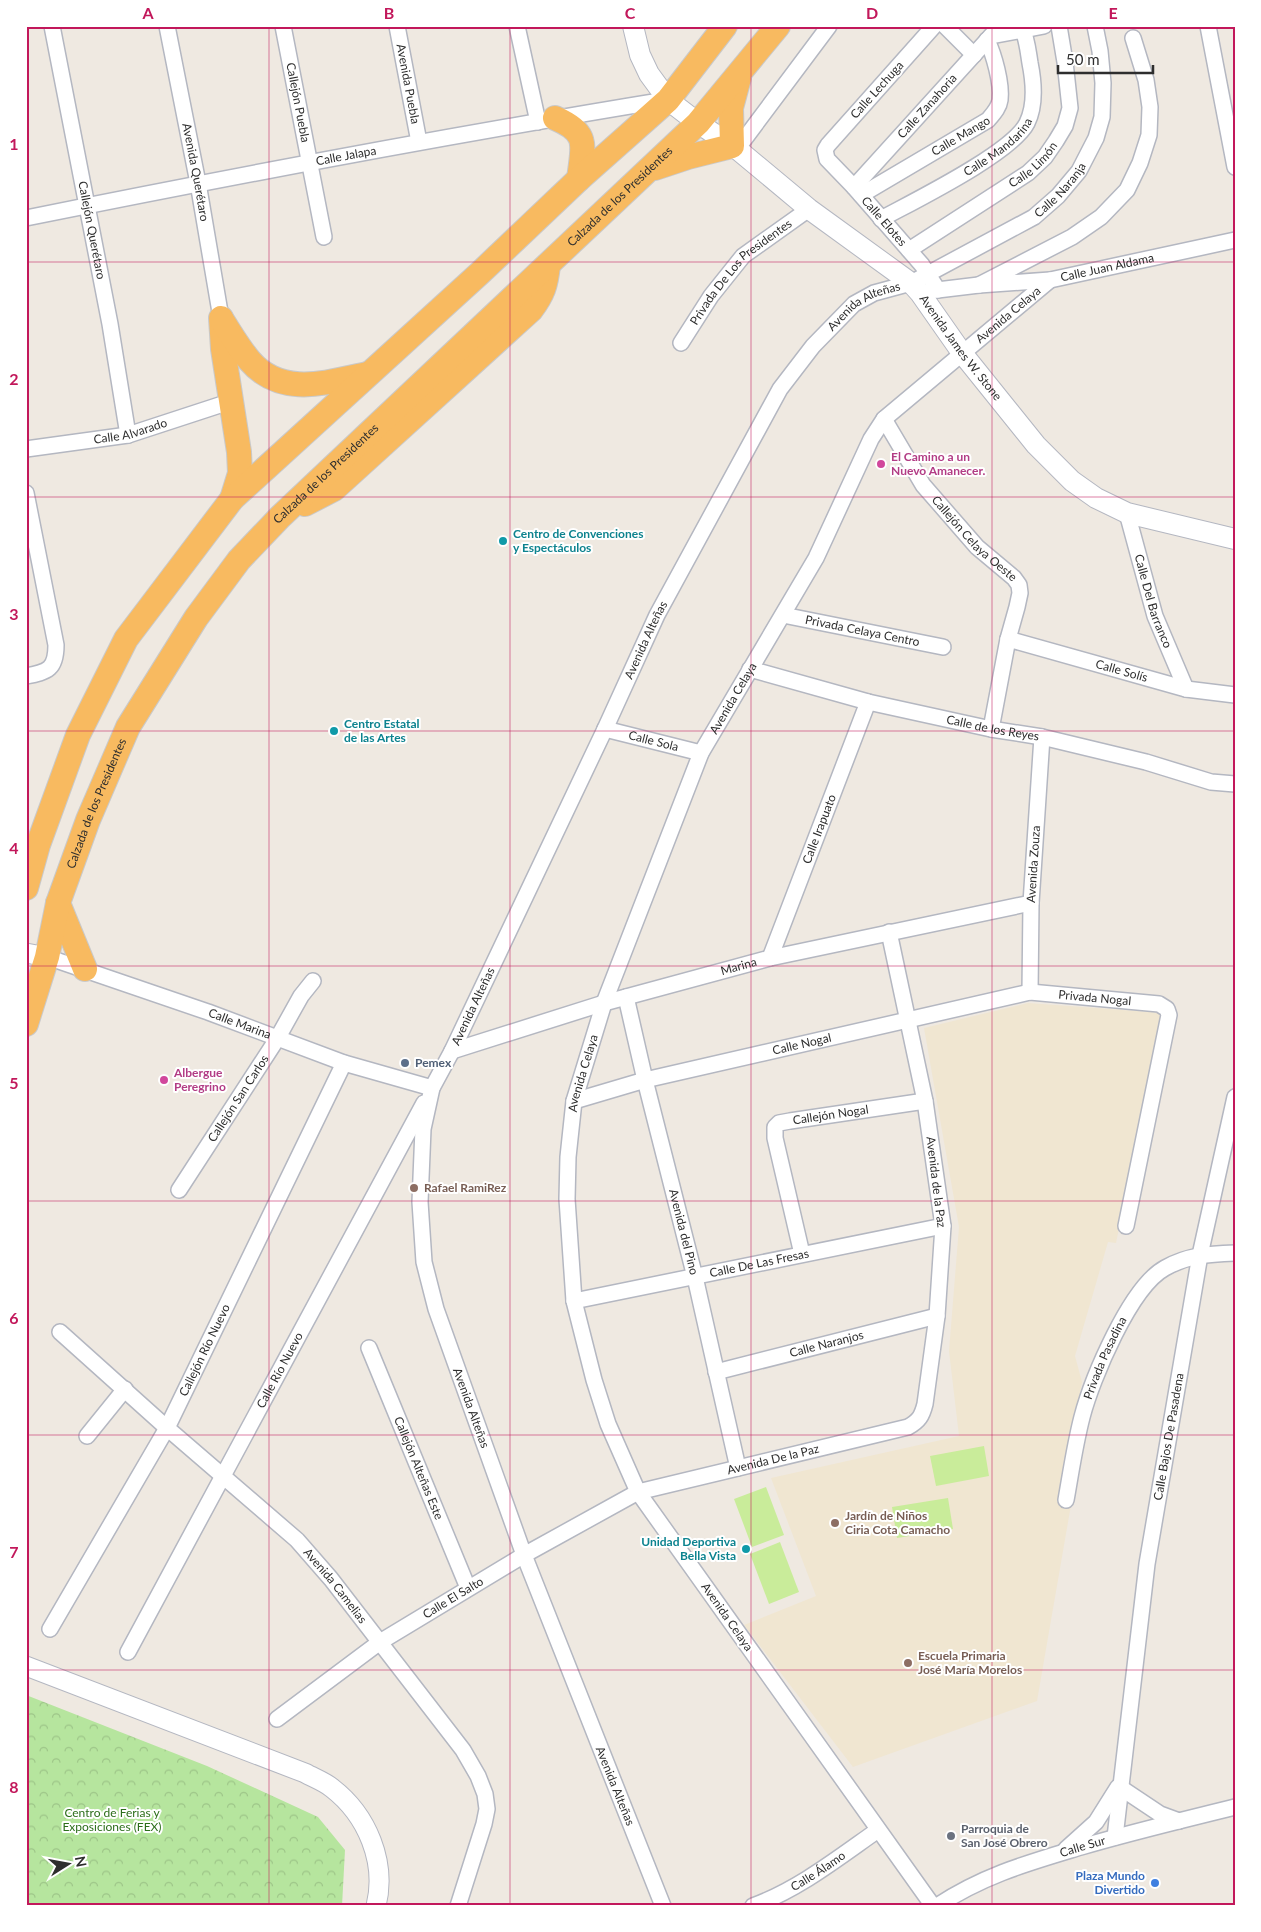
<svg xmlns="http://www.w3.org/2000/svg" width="1261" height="1932" viewBox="0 0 1261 1932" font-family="Lato,sans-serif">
  <defs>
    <pattern id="park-crowns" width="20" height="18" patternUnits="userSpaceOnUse" patternTransform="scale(1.25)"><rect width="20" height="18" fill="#b6e59e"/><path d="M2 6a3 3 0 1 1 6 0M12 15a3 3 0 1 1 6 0" fill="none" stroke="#9dc588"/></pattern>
  </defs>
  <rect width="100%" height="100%" fill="#efe9e1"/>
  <polygon fill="#f0e6d1" points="1028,1003 1163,1013 1116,1243 1108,1242 1075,1356 1082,1382 1059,1503 1071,1505 1037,1701 853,1767 744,1625 816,1596 771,1478 959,1436 949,1351 959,1227 924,1028"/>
  <polygon fill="url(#park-crowns)" points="26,1695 207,1766 318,1817 345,1850 342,1906 26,1906"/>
  <g fill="#c9ec9a">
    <polygon points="984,1446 989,1476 936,1486 930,1456"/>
    <polygon points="766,1487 784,1535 752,1547 734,1499"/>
    <polygon points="948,1498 953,1529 897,1538 892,1507"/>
    <polygon points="780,1542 799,1592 769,1604 750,1554"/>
  </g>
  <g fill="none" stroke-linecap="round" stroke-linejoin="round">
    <g stroke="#b4b7c1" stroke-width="18">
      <g id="minor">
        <path id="s1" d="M 52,26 L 110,324 L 128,435"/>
        <path id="s2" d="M 167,26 L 198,183 L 221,318"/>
        <path id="s3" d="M 283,26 L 324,237"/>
        <path id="s4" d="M 397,26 L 419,142"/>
        <polyline points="517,26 538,122"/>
        <path id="s5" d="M 934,26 L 828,145 L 825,150 L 827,159 L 854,187 L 922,265 L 938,290"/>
        <polyline points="945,26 974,55"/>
        <polyline points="1208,26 1235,167"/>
        <polyline points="991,36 1044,26"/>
        <polyline points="737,149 829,26"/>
        <path id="s6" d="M 854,187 L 1000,26"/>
        <path id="s7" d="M 861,195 L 988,120 C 993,114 999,108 1000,100 C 1002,83 994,55 987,40"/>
        <path id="s8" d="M 26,218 C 239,175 452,135 666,100"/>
        <path id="s9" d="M 881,219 C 914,201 1012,153 1027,123 C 1036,105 1034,83 1030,63 C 1028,51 1027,37 1021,26"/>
        <path id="s10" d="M 909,250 L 1028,173 L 1045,157 L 1056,141 L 1065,126 L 1070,108 L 1065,62 L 1059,26"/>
        <polyline points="979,285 1072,237 1101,217 1127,190 1140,163 1149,135 1150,107 1146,80 1133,38"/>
        <path id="s11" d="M 929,291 L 979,285 L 1050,280 L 1235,240"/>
        <path id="s12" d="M 681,343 L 711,296 L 743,256 L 809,209"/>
        <path id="s13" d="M 884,419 L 923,485 L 977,547 L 1014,578 L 1019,585 L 1020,593 L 1017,607 L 1008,639 L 991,729"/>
        <path id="s14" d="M 26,449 L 128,435 L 232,401"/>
        <path d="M 26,493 L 56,645 C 56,669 48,672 26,676"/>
        <path id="s15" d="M 1127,513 L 1155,616 L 1186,689"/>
        <path id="s16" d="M 783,615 L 943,647"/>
        <path id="s17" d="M 1008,639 L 1186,689 L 1235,695"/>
        <path id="s18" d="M 750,669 L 868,702 L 991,729 L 1042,737 L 1146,762 L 1211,782 L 1235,784"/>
        <path id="s19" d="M 605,729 L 701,753"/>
        <path id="s20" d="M 47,957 L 208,1012 L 344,1063 L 432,1088"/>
        <path id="s21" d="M 770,958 L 868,702"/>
        <path id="s22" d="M 1030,992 L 1031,903 L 1042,737"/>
        <path id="s23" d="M 626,997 L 645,1080 L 695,1277 L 738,1468"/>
        <path id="s24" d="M 452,1051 L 604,1003 L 770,958 L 1031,903"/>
        <path id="s25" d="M 574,1101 L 645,1080 L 1030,992 L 1159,1004 L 1167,1009 L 1169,1015 L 1126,1226"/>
        <path id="s26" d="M 179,1190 L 277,1039 L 301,996 L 313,981"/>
        <path id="s27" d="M 802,1254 L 775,1138 L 775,1127 L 779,1123 L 790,1121 L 925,1101"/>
        <path id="s28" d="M 574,1301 L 943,1226"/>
        <path id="s29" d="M 60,1332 L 167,1428 L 297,1540 L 331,1579 L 463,1750 L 478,1776 L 485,1794 L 487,1809 L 484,1824 L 458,1906"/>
        <path id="s30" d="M 369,1348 L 468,1588"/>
        <path id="s31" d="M 716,1372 L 937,1316"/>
        <polyline points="87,1436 125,1389"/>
        <path id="s32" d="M 1066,1500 C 1071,1472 1075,1444 1082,1417 C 1092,1379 1130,1287 1165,1268 C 1188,1255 1209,1254 1235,1253"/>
        <path id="s33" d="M 50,1629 L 167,1428 L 344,1063"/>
        <path id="s34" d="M 128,1652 L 424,1103"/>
        <path id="s35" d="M 277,1719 L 380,1642 L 524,1555 L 638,1492 L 908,1427 C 919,1421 922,1416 925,1404 L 937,1316 L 943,1226 L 925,1101 L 889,932"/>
        <polyline points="1121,1788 1160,1814 1179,1821"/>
        <path id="s36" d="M 1115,1837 L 1147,1564 L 1200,1255 L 1235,1097"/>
        <polyline points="1066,1849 1096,1822 1118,1787"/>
        <path id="s37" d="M 663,1906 L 524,1555 L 436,1309 L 424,1262 L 420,1202 L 423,1129 L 432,1088 L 452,1051 L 605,729 L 657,615 L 780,389 L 813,346 L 854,304 L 874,293 L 911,283 L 1034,217 L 1058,196 L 1079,171 L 1096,138 L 1102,117 L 1103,83 L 1100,51 L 1095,26"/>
        <path id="s38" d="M 753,1906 C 799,1889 838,1858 878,1830"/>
        <path id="s39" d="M 933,1906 L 638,1492 L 608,1424 L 594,1380 L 574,1301 L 567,1199 L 568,1157 L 574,1101 L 604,1003 L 701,753 L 816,558 L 871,439 L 884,419 L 1050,280"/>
        <path id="s40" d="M 937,1906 C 984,1875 1028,1863 1081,1847 C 1132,1832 1183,1820 1235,1807"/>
      </g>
    </g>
    <g stroke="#b4b7c1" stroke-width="21">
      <g id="tertiary">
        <polyline points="26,953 47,957"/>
        <path d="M 26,1666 L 305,1773 C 314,1778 325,1782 332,1788 C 367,1815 387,1862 376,1906"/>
      </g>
    </g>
    <g stroke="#b4b7c1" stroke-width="22">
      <g id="secondary">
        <path id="s41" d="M 633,26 L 640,55 L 649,74 L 668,100 L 698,123 L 737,149 L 809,209 L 911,283 L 920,293 L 962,353 L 1036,445 L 1072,481 L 1096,498 L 1127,513 L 1235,539"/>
      </g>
    </g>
    <g stroke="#c9c9c9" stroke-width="26">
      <g id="trunk">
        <path d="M 555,118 C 590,133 583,145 579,179"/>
        <polyline points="655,168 688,157 732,146 731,108 739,78"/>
        <polyline points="221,318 223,349 239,452 240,473 232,499"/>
        <path d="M 222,320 C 231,334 239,348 250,361 C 282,398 328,382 368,374"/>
        <path d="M 305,504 L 334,489 L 531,310 C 543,294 546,285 548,265"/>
        <polyline points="26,888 38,845 78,735 126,639 232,499 480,273 579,179 668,100 725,26"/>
        <polyline points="58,903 85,969"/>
        <path id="s42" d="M 26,1024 L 47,957 L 58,903 L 88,820 L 128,727 L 196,618 L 239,560 L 280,517 L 698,123 L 778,26"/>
      </g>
    </g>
    <use href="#minor" stroke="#fff" stroke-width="15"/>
    <use href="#tertiary" stroke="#fff" stroke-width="19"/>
    <use href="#secondary" stroke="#fff" stroke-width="20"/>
    <use href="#trunk" stroke="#f8ba60" stroke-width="24"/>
  </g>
  <path fill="none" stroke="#c2185b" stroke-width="1" stroke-opacity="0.55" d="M 269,26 L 269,1906M 510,26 L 510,1906M 751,26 L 751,1906M 992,26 L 992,1906M 26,262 L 1235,262M 26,497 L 1235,497M 26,731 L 1235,731M 26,966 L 1235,966M 26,1201 L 1235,1201M 26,1435 L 1235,1435M 26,1670 L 1235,1670"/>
  <g fill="#d1479c" stroke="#fff" stroke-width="2">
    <circle cx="881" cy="464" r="5"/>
    <circle cx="164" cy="1080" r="5"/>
  </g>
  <g fill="#0f9aa8" stroke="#fff" stroke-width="2">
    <circle cx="503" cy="541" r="5"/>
    <circle cx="334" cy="731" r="5"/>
    <circle cx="746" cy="1549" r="5"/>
  </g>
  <circle fill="#5c6f8a" stroke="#fff" stroke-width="2" cx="405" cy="1063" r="5"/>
  <g fill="#8d6e63" stroke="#fff" stroke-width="2">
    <circle cx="414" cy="1188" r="5"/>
    <circle cx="835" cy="1523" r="5"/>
    <circle cx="908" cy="1663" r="5"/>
  </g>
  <circle fill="#6b7280" stroke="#fff" stroke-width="2" cx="951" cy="1836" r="5"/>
  <circle fill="#3f7fe0" stroke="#fff" stroke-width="2" cx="1155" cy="1883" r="5"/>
  <g text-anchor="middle" stroke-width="4" stroke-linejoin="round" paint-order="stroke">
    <g font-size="12" fill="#2e2e2e" stroke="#fff">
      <text dy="4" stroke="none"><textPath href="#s4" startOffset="59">Avenida Puebla</textPath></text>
      <text transform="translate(877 90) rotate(-48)" y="4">Calle Lechuga</text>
      <text dy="4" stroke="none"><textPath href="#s3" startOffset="78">Callejón Puebla</textPath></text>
      <text dy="4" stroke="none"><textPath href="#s6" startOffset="109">Calle Zanahoria</textPath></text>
      <text dy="4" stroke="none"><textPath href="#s7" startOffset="116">Calle Mango</textPath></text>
      <text dy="4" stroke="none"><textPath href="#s9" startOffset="138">Calle Mandarina</textPath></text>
      <text dy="4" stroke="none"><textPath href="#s8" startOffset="326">Calle Jalapa</textPath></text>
      <text dy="4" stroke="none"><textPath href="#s10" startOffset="151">Calle Limón</textPath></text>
      <text dy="4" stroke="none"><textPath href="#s2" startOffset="149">Avenida Querétaro</textPath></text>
      <text dy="4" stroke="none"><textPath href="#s37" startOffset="1995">Calle Naranja</textPath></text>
      <text dy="4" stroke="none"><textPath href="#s42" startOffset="1042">Calzada de los Presidentes</textPath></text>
      <text dy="4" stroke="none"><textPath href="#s5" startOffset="259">Calle Elotes</textPath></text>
      <text dy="4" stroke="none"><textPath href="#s1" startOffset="208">Callejón Querétaro</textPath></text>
      <text dy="4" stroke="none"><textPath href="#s11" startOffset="180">Calle Juan Aldama</textPath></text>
      <text dy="4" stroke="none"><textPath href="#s12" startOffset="94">Privada De Los Presidentes</textPath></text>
      <text dy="4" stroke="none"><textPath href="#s37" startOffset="1764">Avenida Alteñas</textPath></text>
      <text dy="4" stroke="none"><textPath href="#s39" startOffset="1825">Avenida Celaya</textPath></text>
      <text dy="4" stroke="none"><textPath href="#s41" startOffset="469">Avenida James W. Stone</textPath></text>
      <text dy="4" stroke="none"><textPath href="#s14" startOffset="106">Calle Alvarado</textPath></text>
      <text dy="4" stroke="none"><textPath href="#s42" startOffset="638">Calzada de los Presidentes</textPath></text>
      <text dy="4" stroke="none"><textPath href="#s13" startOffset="151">Callejón Celaya Oeste</textPath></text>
      <text dy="4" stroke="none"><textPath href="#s15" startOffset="92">Calle Del Barranco</textPath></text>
      <text dy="4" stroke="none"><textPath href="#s16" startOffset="81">Privada Celaya Centro</textPath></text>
      <text dy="4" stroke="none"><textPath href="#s37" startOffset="1359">Avenida Alteñas</textPath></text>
      <text dy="4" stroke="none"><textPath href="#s17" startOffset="118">Calle Solís</textPath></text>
      <text dy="4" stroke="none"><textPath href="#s39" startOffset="1345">Avenida Celaya</textPath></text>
      <text dy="4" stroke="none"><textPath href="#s18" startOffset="250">Calle de los Reyes</textPath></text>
      <text dy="4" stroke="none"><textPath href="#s19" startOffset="50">Calle Sola</textPath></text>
      <text dy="4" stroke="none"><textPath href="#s42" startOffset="232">Calzada de los Presidentes</textPath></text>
      <text dy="4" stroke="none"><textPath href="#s21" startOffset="138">Calle Irapuato</textPath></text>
      <text dy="4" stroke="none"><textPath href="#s22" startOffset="128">Avenida Zouza</textPath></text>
      <text dy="4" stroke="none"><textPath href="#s24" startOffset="299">Marina</textPath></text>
      <text dy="4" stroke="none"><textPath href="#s25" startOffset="534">Privada Nogal</textPath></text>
      <text dy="4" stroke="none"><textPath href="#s37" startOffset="954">Avenida Alteñas</textPath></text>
      <text dy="4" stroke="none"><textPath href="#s20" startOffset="204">Calle Marina</textPath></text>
      <text dy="4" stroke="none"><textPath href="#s25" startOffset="235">Calle Nogal</textPath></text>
      <text dy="4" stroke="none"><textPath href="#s39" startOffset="940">Avenida Celaya</textPath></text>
      <text dy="4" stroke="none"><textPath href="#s26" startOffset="109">Callejón San Carlos</textPath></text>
      <text dy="4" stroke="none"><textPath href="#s27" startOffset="188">Callejón Nogal</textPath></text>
      <text transform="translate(936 1182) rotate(83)" y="4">Avenida de la Paz</text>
      <text dy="4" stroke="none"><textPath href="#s23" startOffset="242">Avenida del Pino</textPath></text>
      <text dy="4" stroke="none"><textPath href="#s28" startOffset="189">Calle De Las Fresas</textPath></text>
      <text dy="4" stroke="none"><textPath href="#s31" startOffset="114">Calle Naranjos</textPath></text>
      <text dy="4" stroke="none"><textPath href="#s33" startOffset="319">Callejón Río Nuevo</textPath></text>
      <text dy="4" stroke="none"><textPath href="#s32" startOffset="148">Privada Pasadina</textPath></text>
      <text dy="4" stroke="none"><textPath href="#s34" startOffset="320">Calle Río Nuevo</textPath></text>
      <text transform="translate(471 1408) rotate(70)" y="4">Avenida Alteñas</text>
      <text dy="4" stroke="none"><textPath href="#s36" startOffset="404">Calle Bajos De Pasadena</textPath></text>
      <text dy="4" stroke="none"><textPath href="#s35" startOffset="566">Avenida De la Paz</textPath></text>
      <text dy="4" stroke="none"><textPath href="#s30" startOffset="130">Callejón Alteñas Este</textPath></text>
      <text dy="4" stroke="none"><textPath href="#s29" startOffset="375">Avenida Camelias</textPath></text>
      <text dy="4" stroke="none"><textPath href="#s35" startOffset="214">Calle El Salto</textPath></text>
      <text transform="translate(727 1617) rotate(55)" y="4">Avenida Celaya</text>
      <text transform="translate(615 1786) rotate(68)" y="4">Avenida Alteñas</text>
      <text dy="4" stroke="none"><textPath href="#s40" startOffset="158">Calle Sur</textPath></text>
      <text dy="4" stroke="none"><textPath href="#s38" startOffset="74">Calle Álamo</textPath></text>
    </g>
    <g font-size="12" font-weight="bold" fill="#b23c85" stroke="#fff" text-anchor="start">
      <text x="891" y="461">El Camino a un<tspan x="891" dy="14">Nuevo Amanecer.</tspan></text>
      <text x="174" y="1077">Albergue<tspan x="174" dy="14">Peregrino</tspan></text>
    </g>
    <g font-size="12" font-weight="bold" fill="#0d838f" stroke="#fff" text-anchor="start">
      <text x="513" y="538">Centro de Convenciones<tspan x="513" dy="14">y Espectáculos</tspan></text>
      <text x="344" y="728">Centro Estatal<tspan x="344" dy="14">de las Artes</tspan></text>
      <text x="736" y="1546" text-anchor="end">Unidad Deportiva<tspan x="736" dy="14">Bella Vista</tspan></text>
    </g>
    <g font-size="12" font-weight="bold" fill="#4e5e75" stroke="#fff" text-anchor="start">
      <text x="415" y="1067">Pemex</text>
    </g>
    <g font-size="12" font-weight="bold" fill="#785e54" stroke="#fff" text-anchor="start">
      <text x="424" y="1192">Rafael RamiRez</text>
      <text x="845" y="1520">Jardín de Niños<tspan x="845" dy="14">Ciria Cota Camacho</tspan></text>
      <text x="918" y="1660">Escuela Primaria<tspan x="918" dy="14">José María Morelos</tspan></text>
    </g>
    <g font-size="12" fill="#2c6e1b" stroke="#fff">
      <text x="112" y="1817">Centro de Ferias y<tspan x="112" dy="14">Exposiciones (FEX)</tspan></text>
    </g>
    <g font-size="12" font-weight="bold" fill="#5b616d" stroke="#fff" text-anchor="start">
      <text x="961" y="1833">Parroquia de<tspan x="961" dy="14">San José Obrero</tspan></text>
    </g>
    <g font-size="12" font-weight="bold" fill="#366cbe" stroke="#fff" text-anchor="end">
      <text x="1145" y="1880">Plaza Mundo<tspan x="1145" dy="14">Divertido</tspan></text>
    </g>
  </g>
  <rect width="1261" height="1932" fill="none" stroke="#ffffff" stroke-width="55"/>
  <g transform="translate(68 1864) rotate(79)" stroke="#ffffff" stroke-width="4" paint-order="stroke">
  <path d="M0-4L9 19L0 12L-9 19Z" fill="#2e2e2e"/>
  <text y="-8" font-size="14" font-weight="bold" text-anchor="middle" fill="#2e2e2e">N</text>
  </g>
  <path d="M1058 65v8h95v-8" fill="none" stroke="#2e2e2e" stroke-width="2.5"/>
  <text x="1066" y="65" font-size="15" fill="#2e2e2e" stroke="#ffffff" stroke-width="4" paint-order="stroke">50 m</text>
  <rect x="28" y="28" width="1206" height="1876" fill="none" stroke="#c2185b" stroke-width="2"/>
  <g font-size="16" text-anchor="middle" font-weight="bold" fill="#c2185b">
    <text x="148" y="19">A</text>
    <text x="389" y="19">B</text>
    <text x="630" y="19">C</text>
    <text x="872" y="19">D</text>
    <text x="1113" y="19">E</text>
    <text x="14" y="150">1</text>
    <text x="14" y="385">2</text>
    <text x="14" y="620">3</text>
    <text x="14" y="854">4</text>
    <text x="14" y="1089">5</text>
    <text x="14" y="1324">6</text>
    <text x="14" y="1558">7</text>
    <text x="14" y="1793">8</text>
  </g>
</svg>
